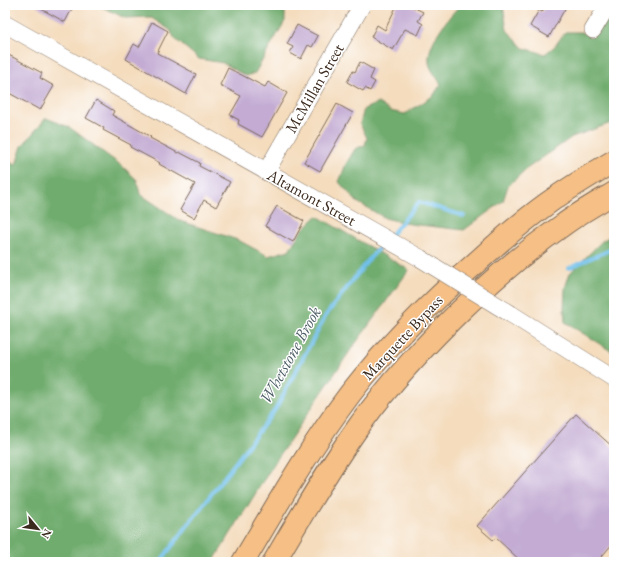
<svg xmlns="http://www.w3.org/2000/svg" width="619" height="567" viewBox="0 0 619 567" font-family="'EB Garamond',serif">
  <rect width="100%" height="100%" fill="#fff"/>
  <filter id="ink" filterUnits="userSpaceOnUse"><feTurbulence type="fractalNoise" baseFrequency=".025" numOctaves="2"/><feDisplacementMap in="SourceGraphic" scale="8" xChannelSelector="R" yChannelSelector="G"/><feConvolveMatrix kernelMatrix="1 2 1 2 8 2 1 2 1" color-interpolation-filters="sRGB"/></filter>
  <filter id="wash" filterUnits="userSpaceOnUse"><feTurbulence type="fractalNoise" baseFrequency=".012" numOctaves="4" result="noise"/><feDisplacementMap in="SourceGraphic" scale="16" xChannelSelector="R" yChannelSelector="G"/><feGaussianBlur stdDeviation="0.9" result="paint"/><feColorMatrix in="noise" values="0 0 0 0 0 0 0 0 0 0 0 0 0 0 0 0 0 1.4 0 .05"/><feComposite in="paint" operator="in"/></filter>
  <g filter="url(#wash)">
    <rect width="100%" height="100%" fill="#f4dcbd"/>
    <g fill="#6fac6d" stroke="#556b46">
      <polygon points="98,5 285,5 285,21 255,73 246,76 223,63 199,59 175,39 170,30 150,17 125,18"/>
      <path d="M 460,5 L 503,5 L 507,30 L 523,48 L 545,54 L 555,46 L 565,32 L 581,32 L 591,37 L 614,6 L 614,122 L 572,137 L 525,170 L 508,186 L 503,201 L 464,230 L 410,224 L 385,218 L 357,202 L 339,182 L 346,164 L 355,149 L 365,145 L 367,138 L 360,124 L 364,109 L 378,103 L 390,111 L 405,114 L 433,96 L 441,84 C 438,79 429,68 429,62 C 427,43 448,18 460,5 Z"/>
      <polygon points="46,118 69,127 122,166 137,180 140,194 180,221 238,240 268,256 289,250 302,230 317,216 409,270 350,351 275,462 213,562 5,562 5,160 16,165 22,146"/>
      <polygon points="614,234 614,353 565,322 564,308 565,288 570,273 602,241"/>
    </g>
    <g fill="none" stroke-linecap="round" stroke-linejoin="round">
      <g stroke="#70c0eb" stroke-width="4">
        <polyline points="390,236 419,202 464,216"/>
        <polyline points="569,268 614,248"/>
        <polyline points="160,562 275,410 326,315 366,263 384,242"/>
      </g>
    </g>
    <g id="blocks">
      <g fill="#c3abd3">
        <polygon points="34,5 74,5 65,22"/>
        <polygon points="397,5 409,5 423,12 418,21 423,24 418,35 405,29 393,50 371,37 377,25 385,30"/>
        <polygon points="546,5 567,5 549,37 530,26 539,10 542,12"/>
        <polygon points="152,22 168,31 157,53 196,74 186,94 126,59 134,44 139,47"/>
        <polygon points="297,25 318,36 312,47 308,45 301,59 290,53 293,47 287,44"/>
        <polygon points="5,53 42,73 40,78 54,86 40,110 9,93 5,93"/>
        <polygon points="360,62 374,70 370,79 375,82 370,91 365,88 363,91 347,82 353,71 355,72"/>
        <polygon points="228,68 265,87 268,82 287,93 262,137 238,124 239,120 230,115 241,96 220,85"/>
        <polygon points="96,100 114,111 112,115 151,137 150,138 178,153 179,152 200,163 199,166 230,182 216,207 204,200 194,218 180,210 195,184 159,164 160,163 130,147 131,145 103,130 104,128 86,118"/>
        <polygon points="337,104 353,113 320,171 304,162"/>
        <polygon points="277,206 304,221 293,242 265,226"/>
        <polygon points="576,414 614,448 614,542 597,562 522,562 496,538 493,540 477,526"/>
      </g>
    </g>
  </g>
  <g filter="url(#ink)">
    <use href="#blocks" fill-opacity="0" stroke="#7c6856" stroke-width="1"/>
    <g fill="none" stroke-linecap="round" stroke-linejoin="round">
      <g stroke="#7c6856" stroke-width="18">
        <g id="minor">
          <polyline points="5,24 420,258"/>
          <polyline points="593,30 608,5"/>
          <polyline points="266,172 362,5"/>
          <polyline points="511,314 614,379"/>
        </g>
      </g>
      <g stroke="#7c6856" stroke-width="24">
        <g id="highway">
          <path d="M 243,562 C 277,505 310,447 350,394 C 388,345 432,301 478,261 C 500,241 523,221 548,203 C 569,188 592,174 614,161"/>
          <path d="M 274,562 C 299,519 324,476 352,436 C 381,393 416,355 452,319 C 487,284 523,253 563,225 C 579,213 597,203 614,193"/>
        </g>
      </g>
      <use href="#minor" stroke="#fff" stroke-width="17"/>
      <use href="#highway" stroke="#f5bf86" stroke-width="22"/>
      <g stroke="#7c6856" stroke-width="18" stroke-linecap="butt">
        <polyline id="minor-bridge" points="420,258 511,314"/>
      </g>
      <use href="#minor-bridge" stroke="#fff" stroke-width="17"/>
    </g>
  </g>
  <g text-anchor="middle" stroke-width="3" stroke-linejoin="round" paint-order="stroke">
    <g font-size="16" fill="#3b2a1e" stroke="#fff">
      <text transform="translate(314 88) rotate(-60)" y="6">McMillan Street</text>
      <text transform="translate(312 197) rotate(29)" y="6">Altamont Street</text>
      <text transform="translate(402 337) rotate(-47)" y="6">Marquette Bypass</text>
    </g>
    <g font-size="17" font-style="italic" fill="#4e5e66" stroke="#fff">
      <text transform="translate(290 355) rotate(-61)" y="6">Whetstone Brook</text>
    </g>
  </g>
  <rect width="619" height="567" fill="none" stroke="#fff" stroke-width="20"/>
  <g transform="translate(38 529) rotate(119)" stroke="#ffffff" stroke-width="3" paint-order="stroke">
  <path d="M0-3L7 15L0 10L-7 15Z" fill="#3b2a1e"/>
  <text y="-6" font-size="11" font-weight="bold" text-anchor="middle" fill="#3b2a1e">N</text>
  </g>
</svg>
